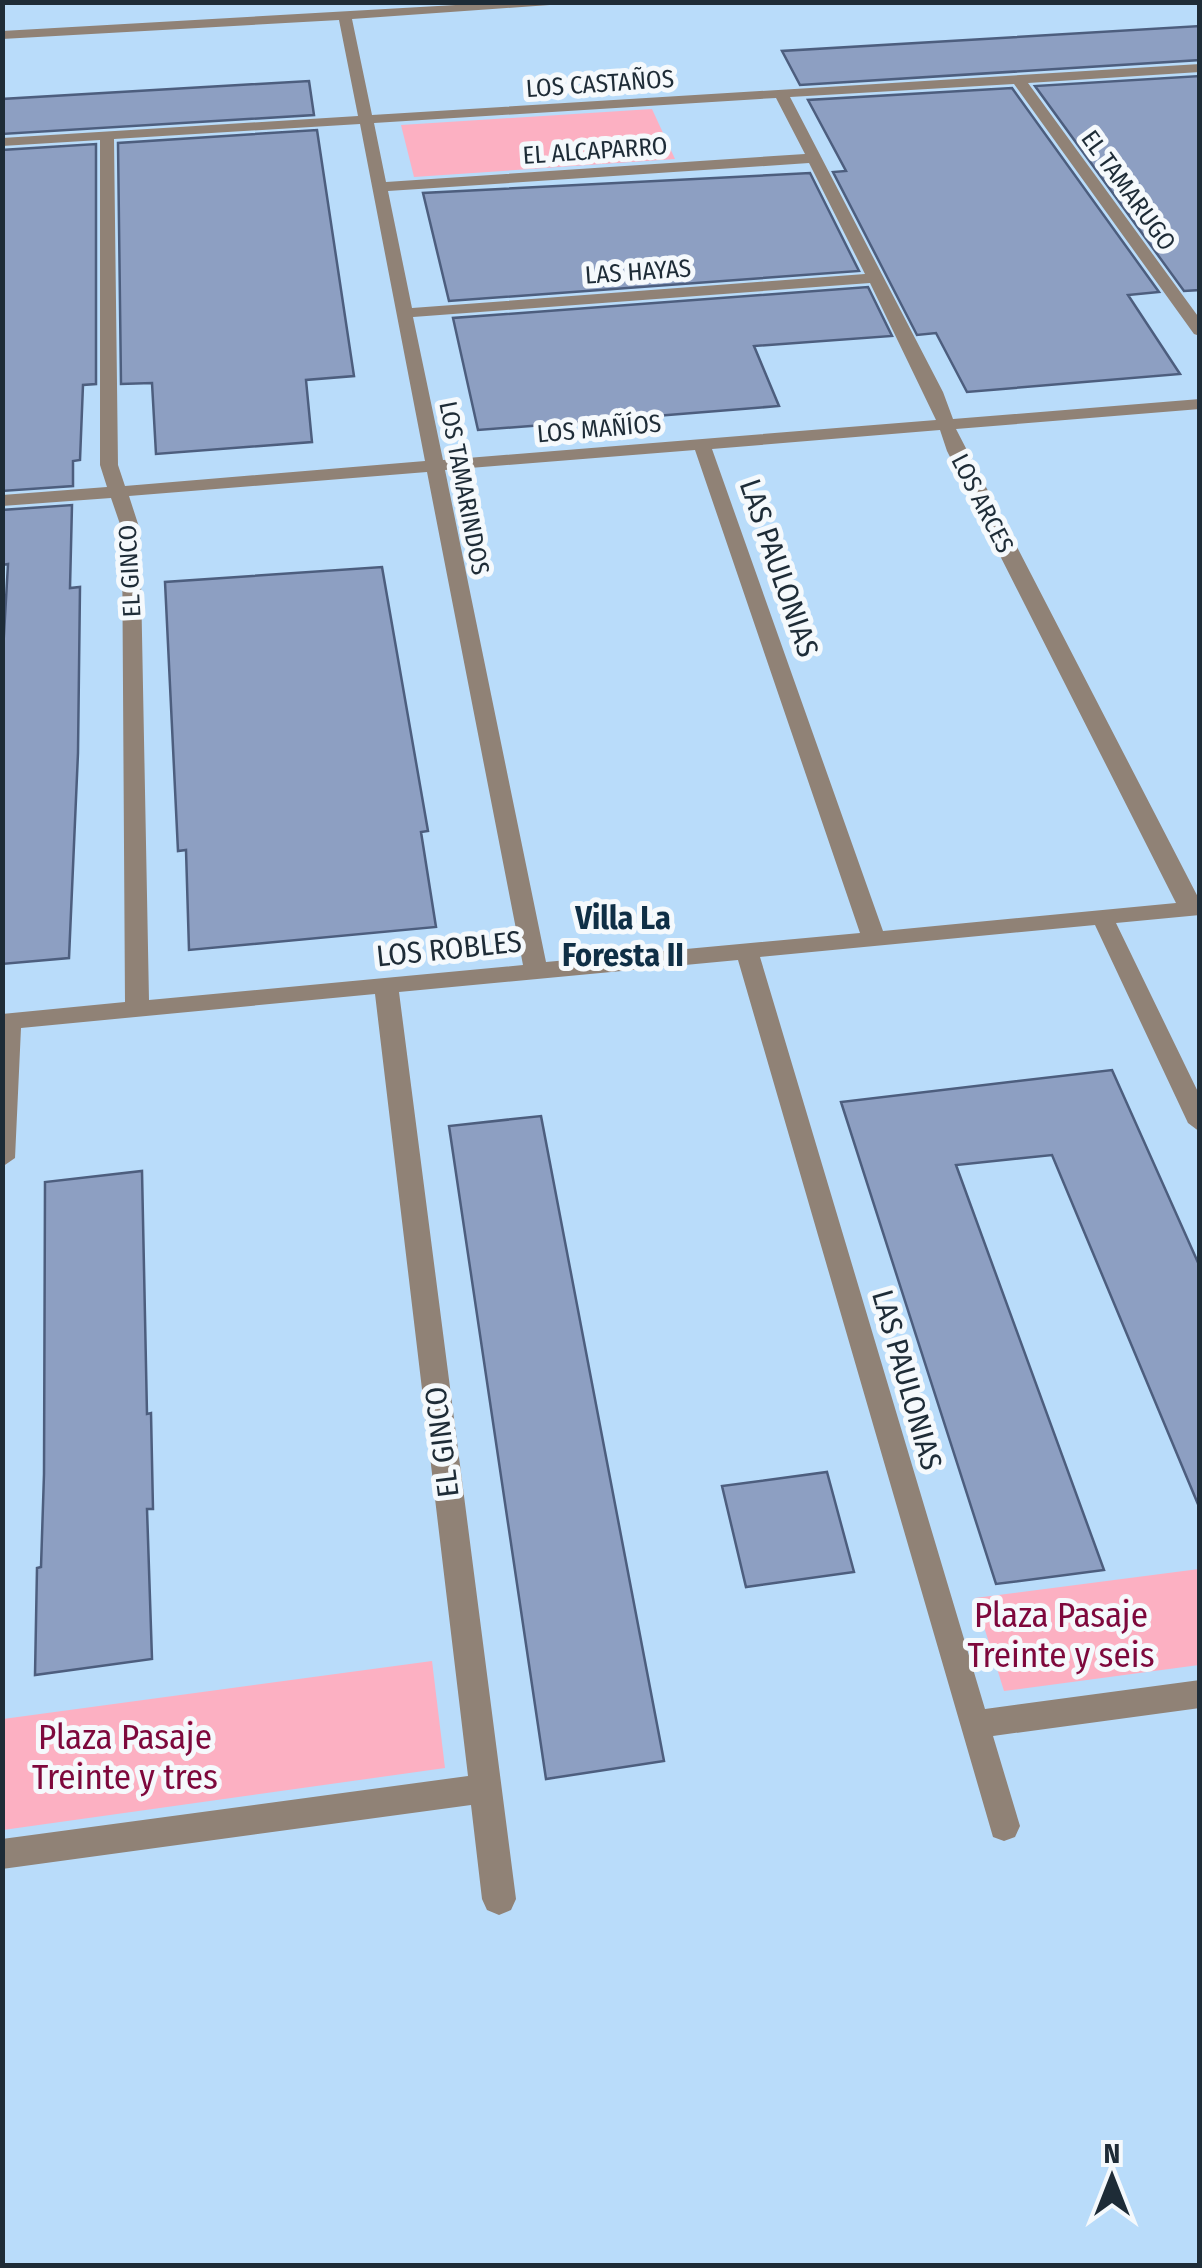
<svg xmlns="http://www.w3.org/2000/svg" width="1202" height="2268" viewBox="0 0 1202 2268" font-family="'Fira Sans Condensed',sans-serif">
  <rect width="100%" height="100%" fill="#b9dcfa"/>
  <g fill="#fcb0c2">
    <polygon points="652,109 675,159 414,177 401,125"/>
    <polygon points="1199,1569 1199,1665 1004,1691 975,1598"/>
    <polygon points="432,1661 445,1768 3,1830 3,1719"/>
  </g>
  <g fill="#8d9fc2" stroke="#4d5e7e" stroke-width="2.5">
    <polygon points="1200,26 1200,60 800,85 782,51"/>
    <polygon points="1200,76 1200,290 1184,291 1035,86"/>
    <polygon points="309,81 314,115 2,134 2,99"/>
    <polygon points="1012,88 1159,292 1128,295 1180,374 967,392 936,333 917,335 833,172 846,171 808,100"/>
    <polygon points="317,130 354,376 306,380 312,442 156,454 152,383 121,384 118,143"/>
    <polygon points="96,144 96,384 83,385 80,460 73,461 73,486 2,491 2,150"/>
    <polygon points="810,173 859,271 449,301 423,193"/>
    <polygon points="868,287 892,336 754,346 779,406 544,425 478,430 453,318"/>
    <polygon points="72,505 70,588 80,587 78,753 69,958 2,964 2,669 8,564 2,565 2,510"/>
    <polygon points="382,567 428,831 421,832 436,927 189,950 186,850 178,851 165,582"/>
    <polygon points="1112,1070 1200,1267 1200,1509 1052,1155 956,1165 1104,1570 996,1584 841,1102"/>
    <polygon points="541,1116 664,1761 546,1779 449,1126"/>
    <polygon points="142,1171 147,1414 151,1413 153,1509 147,1509 152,1659 35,1675 37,1568 41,1567 44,1474 45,1182"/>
    <polygon points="827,1472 854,1572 746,1587 722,1486"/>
  </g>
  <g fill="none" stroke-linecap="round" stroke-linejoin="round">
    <path fill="#908276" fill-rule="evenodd" d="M 508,2 L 591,2 L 352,19 L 372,115 L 1200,64 L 1200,72 L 1028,83 L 1200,319 L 1200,336 L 1194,334 L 1014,84 L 790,97 L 943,392 L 953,419 L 1200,399 L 1200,409 L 956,429 L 1200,901 L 1200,915 L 1116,923 L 1200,1096 L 1200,1132 L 1188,1123 L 1095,925 L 760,957 L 985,1709 L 1200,1680 L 1200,1708 L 993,1736 L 1020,1826 L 1015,1837 L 1004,1841 L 993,1837 L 738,960 L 399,992 L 516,1899 L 511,1910 L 499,1915 L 487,1910 L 482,1899 L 471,1805 L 2,1869 L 2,1839 L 468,1776 L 375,994 L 21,1028 L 15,1158 L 2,1167 L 2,1014 L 125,1002 L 122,530 L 111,498 L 2,506 L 2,495 L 107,487 L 100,465 L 100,140 L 2,146 L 2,138 L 358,116 L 339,20 L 2,39 L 2,31 ZM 776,98 L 805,154 L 386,182 L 374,123 ZM 360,124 L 425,461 L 125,486 L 118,465 L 114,139 ZM 809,163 L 865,274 L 412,308 L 388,191 ZM 870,283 L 936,420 L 443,460 L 413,317 ZM 940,430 L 947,451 L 1176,903 L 883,931 L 712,449 ZM 695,450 L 860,933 L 546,962 L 445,470 ZM 427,472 L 523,965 L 149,1000 L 140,530 L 129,496 Z"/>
  </g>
  <g text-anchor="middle" stroke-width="10" stroke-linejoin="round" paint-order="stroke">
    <g font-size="25" fill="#1e2c37" stroke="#f5f9fc">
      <text transform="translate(600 83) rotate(-4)" y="9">LOS CASTAÑOS</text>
      <text transform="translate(595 150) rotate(-4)" y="9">EL ALCAPARRO</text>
      <text transform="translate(1129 190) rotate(54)" y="9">EL TAMARUGO</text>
      <text transform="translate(638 271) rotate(-4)" y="9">LAS HAYAS</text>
      <text transform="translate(599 428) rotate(-5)" y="9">LOS MAÑÍOS</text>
      <text transform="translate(465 488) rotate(79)" y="9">LOS TAMARINDOS</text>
      <text transform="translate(983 503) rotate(63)" y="9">LOS ARCES</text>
      <text transform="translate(129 571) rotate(-93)" y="9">EL GINCO</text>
    </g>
    <g font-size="30" fill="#1e2c37" stroke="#f5f9fc">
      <text transform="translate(779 568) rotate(71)" y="10">LAS PAULONIAS</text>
      <text transform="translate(449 949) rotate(-6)" y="10">LOS ROBLES</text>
      <text transform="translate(907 1380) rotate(74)" y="10">LAS PAULONIAS</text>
      <text transform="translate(442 1442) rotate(-97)" y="10">EL GINCO</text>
    </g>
    <g font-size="32" font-weight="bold" fill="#0f2f46" stroke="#f5f9fc">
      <text x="623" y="929">Villa La<tspan x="623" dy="37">Foresta II</tspan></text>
    </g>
    <g font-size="35" fill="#7e083c" stroke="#f5f9fc">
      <text x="1061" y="1627">Plaza Pasaje<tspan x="1061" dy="40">Treinte y seis</tspan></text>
      <text x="125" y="1749">Plaza Pasaje<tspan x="125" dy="40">Treinte y tres</tspan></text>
    </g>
  </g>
  <rect width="1202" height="2268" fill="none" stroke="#1e2c37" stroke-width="10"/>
  <g transform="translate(1112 2178)" stroke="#f5f9fc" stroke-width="8" paint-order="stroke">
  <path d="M0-8L18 38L0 25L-18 38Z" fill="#1e2c37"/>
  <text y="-15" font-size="28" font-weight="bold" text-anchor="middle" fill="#1e2c37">N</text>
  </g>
</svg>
